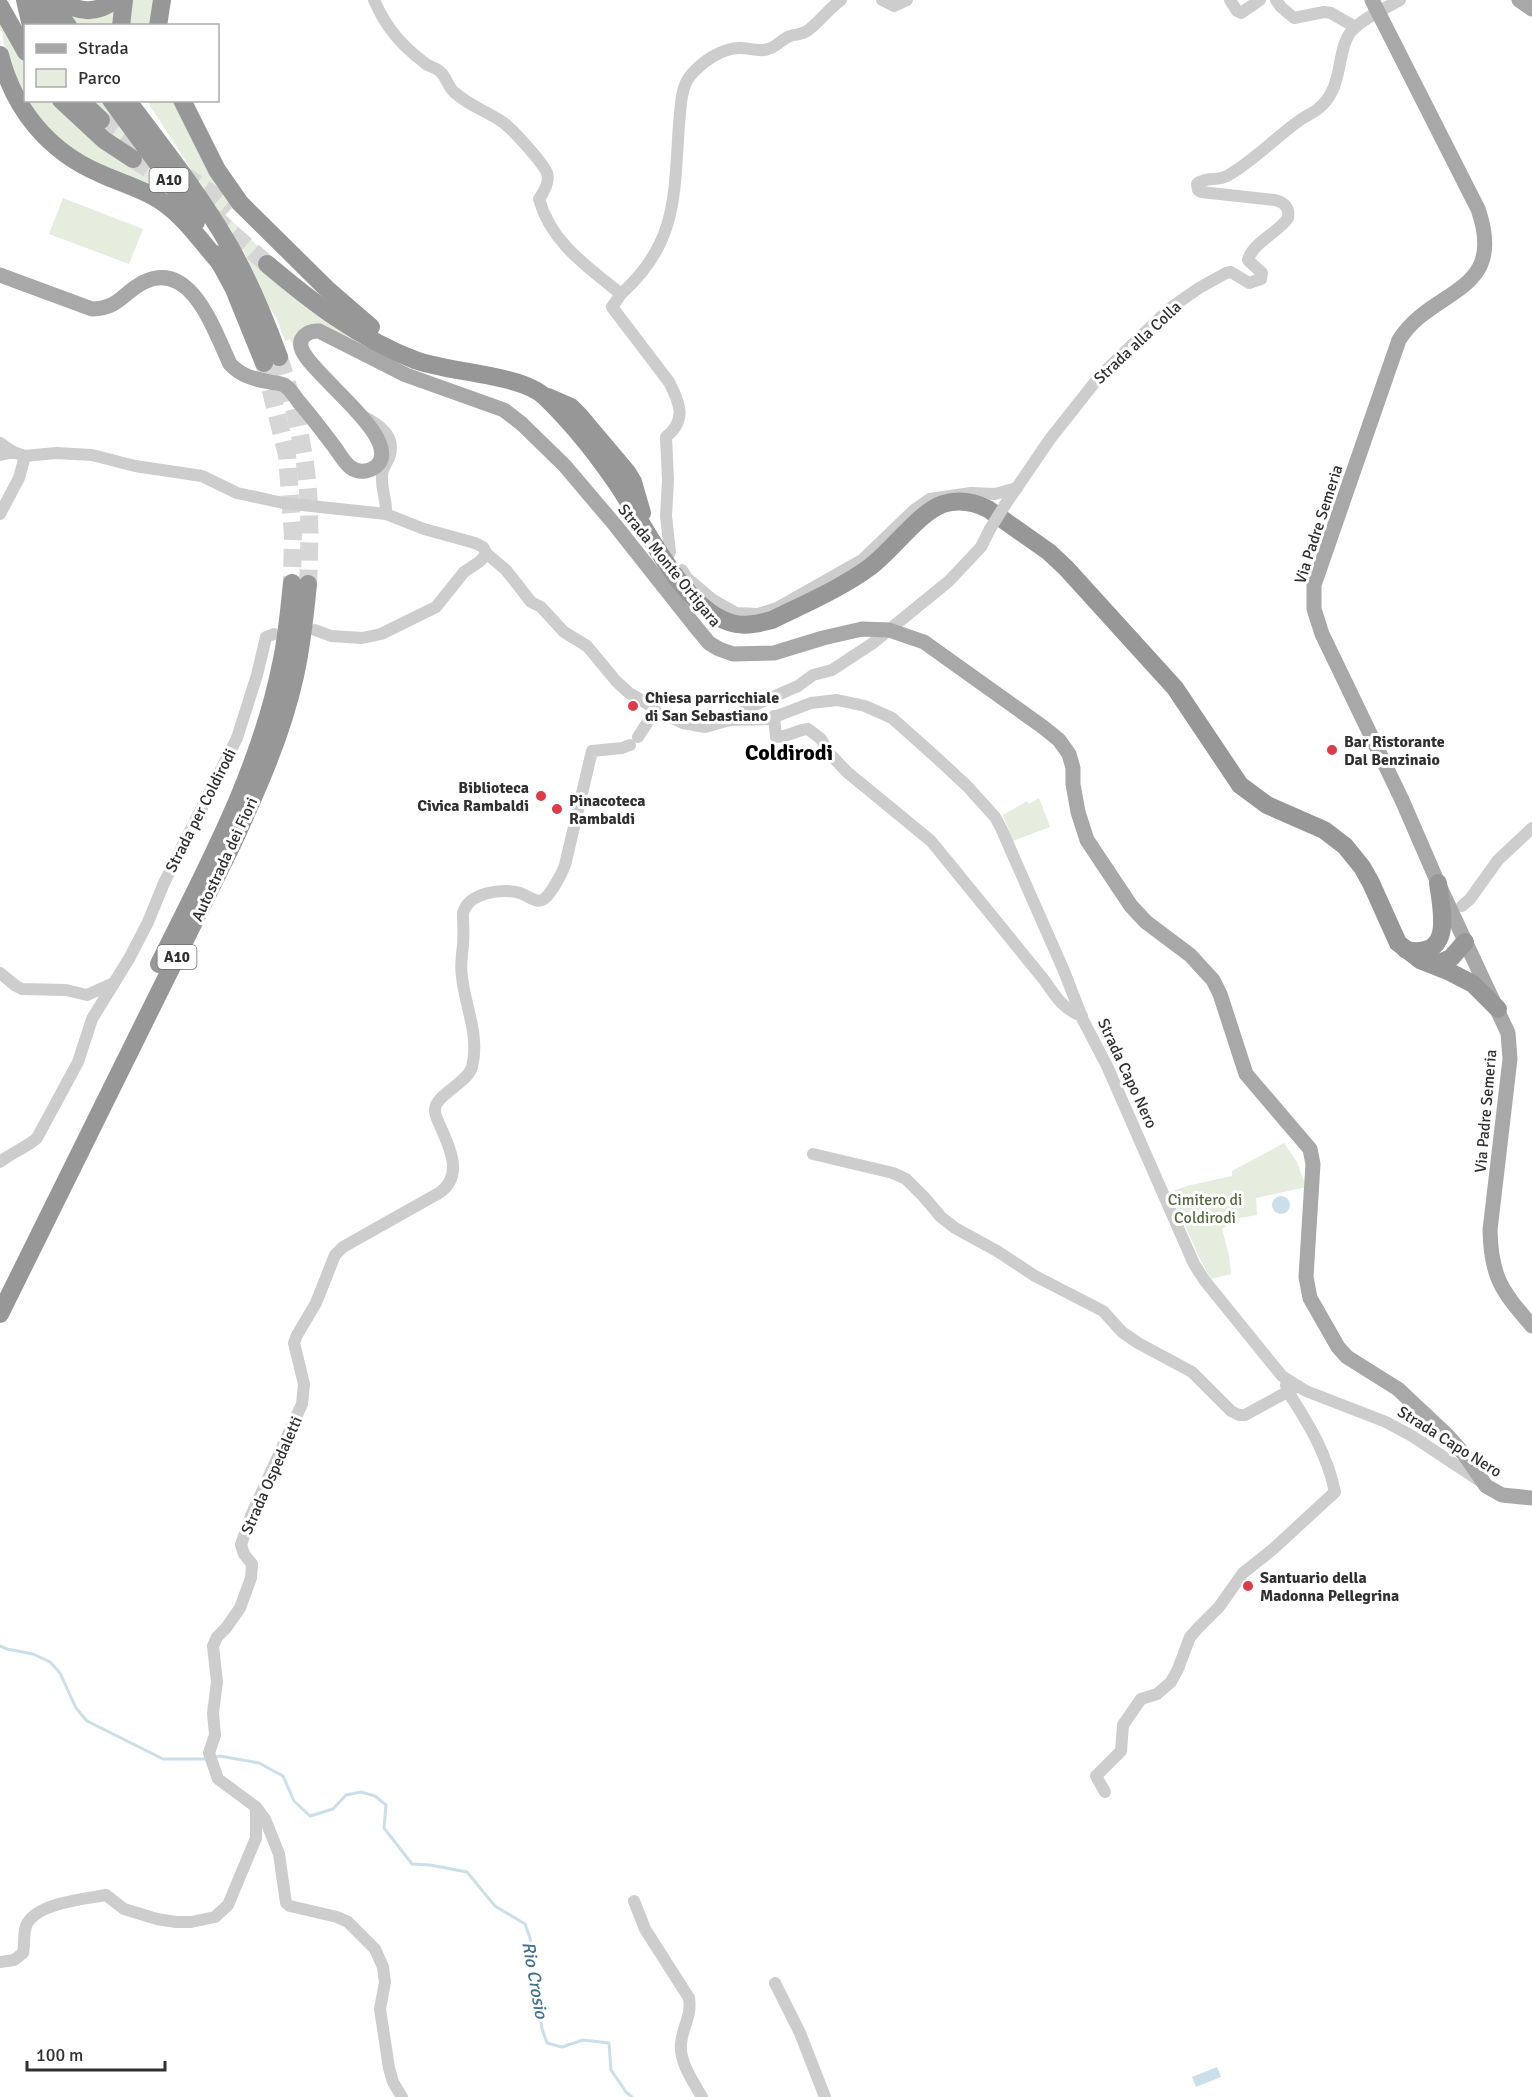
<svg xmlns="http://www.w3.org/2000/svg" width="1532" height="2097" viewBox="0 0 1532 2097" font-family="Signika,sans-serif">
  <rect width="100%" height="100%" fill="#fff"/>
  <g fill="#e6ecde">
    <polygon points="129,0 157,0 153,25 124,26"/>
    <polygon points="113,7 116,25 76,25 67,11"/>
    <path d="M 0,18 L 25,62 L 26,100 L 54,101 L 95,139 L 129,164 L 134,154 L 94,127 L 66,101 L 73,101 L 95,122 L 104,113 L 91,101 L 102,101 L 177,205 C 162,195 148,187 132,181 C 117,174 100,170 85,162 C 34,135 8,87 2,31 L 0,31 Z"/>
    <polygon points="147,101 177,101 235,205 226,215 270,258 307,307 377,356 314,325 294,348 290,339 285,341 276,317 264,300 243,249"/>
    <polygon points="63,198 143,229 129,264 49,234"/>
    <polygon points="1039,798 1050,827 1013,841 1003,815 1027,801 1029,804"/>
    <polygon points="1284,1143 1297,1162 1306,1187 1256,1198 1257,1215 1227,1220 1228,1225 1222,1229 1229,1255 1231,1274 1211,1279 1200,1259 1170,1192 1187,1186 1232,1176 1232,1171"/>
  </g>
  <g fill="#cbdfeb">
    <circle cx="1281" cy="1205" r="9"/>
    <polygon points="1217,2067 1221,2077 1196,2087 1192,2077"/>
  </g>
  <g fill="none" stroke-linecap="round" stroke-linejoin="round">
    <g stroke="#cbdfeb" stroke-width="3">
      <polyline points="0,1646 7,1649 33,1654 50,1662 60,1673 76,1708 87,1721 163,1759 208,1759"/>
      <polyline points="215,1757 220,1756 259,1763 283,1776 294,1801 310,1816 333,1809 346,1795 361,1792 375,1796 386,1805 384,1828 412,1864 430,1865 467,1872 495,1906 525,1924 530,1938 542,2029 547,2043 562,2047 583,2040 609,2043 611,2070 626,2092 632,2097"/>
    </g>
    <g stroke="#d6d6d6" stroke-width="18" stroke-dasharray="18 9" stroke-linecap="butt">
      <polyline points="101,120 149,153"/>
      <polyline points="133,159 169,182"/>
      <polyline points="182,174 211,193 230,209"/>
      <polyline points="212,216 267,264"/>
      <path d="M 279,357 C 288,386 297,416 302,446 C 311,491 310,538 308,584"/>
      <polyline points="264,363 287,455 293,536 292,583"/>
    </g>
    <g stroke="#cdcdcd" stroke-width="12">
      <path d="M 374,0 C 386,28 402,46 426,64 C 430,67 434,67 438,70 C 447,76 447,86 454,92 C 468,105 486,111 501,121 C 511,127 543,163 547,173 C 550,182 544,192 539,199 C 551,243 588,267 621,294 L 612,307 L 669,382 C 680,403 687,420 666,437 L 668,480 L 666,516 L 670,552 L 667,558"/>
      <polyline points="882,0 894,6 907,0"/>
      <polyline points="1230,0 1237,11 1241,13 1260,0"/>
      <polyline points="1276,0 1281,7 1294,18 1324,12 1331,13 1355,27"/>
      <path d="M 621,294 C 678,243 674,195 679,124 C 681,108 680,89 690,76 C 702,62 721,48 740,48 C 751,48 760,53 771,48 C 778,45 784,38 790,36 C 797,34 801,35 807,31 C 819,23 828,9 841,0"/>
      <path d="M 361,415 C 379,424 397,436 389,458 C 386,464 382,469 382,476 C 381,489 387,501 386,514"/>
      <polyline points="0,443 13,452"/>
      <polyline points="0,455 13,452 25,456 56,453 92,455 135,466 202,476 237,493 283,503 386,514 424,529 475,543 483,547 487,554 506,570 531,602 541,607 564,632 587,646 616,681 629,693 653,707 658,714"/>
      <path d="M 1005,505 L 1050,439 L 1099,377 L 1169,309 L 1199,288 L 1226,273 L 1231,272 L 1249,283 L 1261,279 L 1262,273 L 1248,260 C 1253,242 1278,233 1288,218 C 1290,208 1284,202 1275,200 L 1201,192 L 1198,190 L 1197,184 C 1204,177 1218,181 1227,176 C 1252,162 1273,140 1296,123 C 1303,117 1312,114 1319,108 C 1344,88 1336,52 1350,33 C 1359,20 1386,8 1400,0"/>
      <polyline points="0,514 19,478 25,456"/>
      <polyline points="682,570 687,578 713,600 736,613 758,614 777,608 862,560 914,510 930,499 971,493 995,494 1017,488"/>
      <polyline points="315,630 331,636 362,638 381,634 436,607 464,572 479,562 487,554"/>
      <path d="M 774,716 L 776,737 C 788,737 797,730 808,729 L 821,739 L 829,753 L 847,772 L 931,841 L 1045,981 C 1055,996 1064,1010 1082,1016"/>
      <polyline points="732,718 750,707 798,686 813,675 832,670 873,643 949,581 981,547 990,529"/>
      <polyline points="638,737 649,720 658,714 668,716 683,723 705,727 730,720 769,719 811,703 837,700 865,706 892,718 938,759 967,786 995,817 1001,828 1064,971 1083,1020 1107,1066 1194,1264 1205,1281 1282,1376 1306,1391 1386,1422 1412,1436 1483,1483"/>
      <polyline points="1462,906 1470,899 1498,860 1532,828"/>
      <polyline points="0,973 16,986 22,989 66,990 87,995 114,983"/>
      <polyline points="813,1154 893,1173 906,1179 924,1197 941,1217 955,1228 997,1251 1035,1276 1103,1311 1122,1332 1138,1343 1192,1372 1231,1411 1239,1415 1245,1415 1298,1386"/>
      <path d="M 0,1162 C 12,1152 26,1148 37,1138 L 78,1062 L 92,1019 L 130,957 L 148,922 L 164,883 L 237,738 L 257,675 L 266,637 L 274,634"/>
      <path d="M 1105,1792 L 1096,1776 L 1121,1751 L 1123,1725 L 1141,1699 L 1157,1694 L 1171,1682 L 1178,1669 L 1190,1637 L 1198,1628 L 1219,1607 L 1243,1573 L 1272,1550 L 1335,1492 C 1327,1454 1309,1424 1288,1392 L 1286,1385"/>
      <path d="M 634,1901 L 645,1929 L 689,1998 C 692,2017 682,2027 681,2044 C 679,2062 694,2083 702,2097"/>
      <path d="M 0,1962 L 14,1960 L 23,1953 C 25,1944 23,1935 26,1926 C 35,1903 85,1899 106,1895 L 124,1909 L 157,1919 L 176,1922 L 191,1922 L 215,1917 L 228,1905 L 256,1838 L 256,1807"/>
      <polyline points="775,1983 800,2033 825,2097"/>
      <path d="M 402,2097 L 393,2082 L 389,2068 L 380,2009 L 385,1982 L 383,1967 L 375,1949 L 348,1922 L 337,1917 L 290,1906 L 286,1903 L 279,1854 L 265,1819 L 256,1807 L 218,1779 L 209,1753 L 215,1735 L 213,1713 L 217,1682 L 213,1646 L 217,1637 L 226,1628 L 240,1608 L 251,1578 L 252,1564 L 244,1554 L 241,1545 L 250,1518 L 302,1404 L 304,1384 L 294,1343 L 297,1335 L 316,1303 L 335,1255 L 343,1247 L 439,1193 C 463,1177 451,1150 441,1128 C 439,1123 435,1116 435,1111 C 434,1095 467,1084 472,1067 C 480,1036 465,1006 462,977 C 460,966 462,955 463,945 C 464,934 463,923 463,913 C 469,892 502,888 520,893 C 527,895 535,903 542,900 C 550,897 562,873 565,865 L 592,751 L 622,748 L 630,745"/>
    </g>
    <g stroke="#a8a8a8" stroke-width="15">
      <path d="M 1372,0 L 1478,209 C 1508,295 1432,287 1399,340 L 1314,585 L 1314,609 L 1322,634 L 1402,800 L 1438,883 L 1508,1033 L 1510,1059 L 1490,1230 C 1491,1278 1502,1291 1532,1326"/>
      <polyline points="1519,0 1532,9"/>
      <path d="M 0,275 L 92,309 C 120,308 122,293 144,282 C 192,259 215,333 230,364 C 241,376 254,379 270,382 C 274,383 280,383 284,385 C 290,388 295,397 299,402 C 312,417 324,433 336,449 C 340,455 344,462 350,467 C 359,474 372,472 379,463 C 398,435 313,376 302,350 C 297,338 308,330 319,331 L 406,375 L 504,410 L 522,424 L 565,466 L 615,525 L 695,626 L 709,643 L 719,649 L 733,654 L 774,653 L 823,638 L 862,629 L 889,630 L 924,642 L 1043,727 L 1059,740 L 1069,754 L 1073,768 L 1073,784 L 1078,812 L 1087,840 L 1131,906 L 1146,922 L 1190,955 L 1213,980 L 1220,994 L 1246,1074 L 1310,1149 L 1313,1164 L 1306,1277 L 1310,1298 L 1338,1347 L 1347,1357 L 1398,1389 L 1447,1435 L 1464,1454 L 1486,1486 L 1502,1495 L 1532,1498"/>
    </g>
    <g stroke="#979797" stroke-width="18">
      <polyline points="25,0 31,26"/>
      <polyline points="33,0 53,26"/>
      <path d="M 58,0 C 77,12 96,15 115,0"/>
      <polyline points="50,1 68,26"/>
      <polyline points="0,6 26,52"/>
      <polyline points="121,26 124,0"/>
      <polyline points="158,26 162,0"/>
      <path d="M 0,55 C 14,109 48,151 99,173 C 120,183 142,188 161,201 C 185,217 202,243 221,264"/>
      <polyline points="61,100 104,140 133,159"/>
      <polyline points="80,100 101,120"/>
      <polyline points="111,100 163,171 196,222"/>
      <path d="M 127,100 C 163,148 201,196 230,247 C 250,282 265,319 279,357"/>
      <polyline points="182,100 217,170 240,203 327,289 371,327"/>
      <polyline points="215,254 234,289 264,363"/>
      <path d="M 267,264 C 312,302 360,339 415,360 C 450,373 521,374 545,397 C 571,422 595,452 615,481 C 643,520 684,615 736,624 C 748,626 760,623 772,620 C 804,604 840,589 870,567 C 893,550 918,513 943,504 C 959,499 974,502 988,509 L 1049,552 L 1066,568 L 1175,688 L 1240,785 L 1267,805 L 1324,830 L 1345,846 L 1362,867 L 1371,883 L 1398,943 L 1420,960 L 1448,971 L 1473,984 L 1498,1009"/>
      <polyline points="548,397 571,407 579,415 627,472 633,482 642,513"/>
      <path d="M 1406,950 C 1454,959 1442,912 1438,883"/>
      <path d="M 159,964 C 207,867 260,770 281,664 C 287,638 289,610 292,583"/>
      <polyline points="1434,965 1451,958 1465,942"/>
      <path d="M 0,1314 L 232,845 C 257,790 282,735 295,676 C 302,645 305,615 308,584"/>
    </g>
    <polyline stroke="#cdcdcd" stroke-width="12" points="990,529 1005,505"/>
  </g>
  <g fill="#de3a47" stroke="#fff" stroke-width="2">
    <circle cx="633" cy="706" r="6"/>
    <circle cx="1332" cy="750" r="6"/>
    <circle cx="541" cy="796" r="6"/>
    <circle cx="557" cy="809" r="6"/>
    <circle cx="1248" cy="1586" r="6"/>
  </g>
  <g text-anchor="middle" stroke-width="6" stroke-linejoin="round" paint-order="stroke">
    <g fill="#fff" stroke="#6e6e6e" stroke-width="1.5">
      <rect x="149.5" y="168" width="39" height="24" rx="4.5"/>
      <rect x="157.5" y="945" width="39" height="24" rx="4.5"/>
    </g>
    <g font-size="15" font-weight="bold" fill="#303030">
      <text x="169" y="185">A10</text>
      <text x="177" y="962">A10</text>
    </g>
    <g font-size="16" fill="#303030" stroke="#fff">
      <text transform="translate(1137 342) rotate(-43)" y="6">Strada alla Colla</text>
      <text transform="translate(1318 524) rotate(-72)" y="6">Via Padre Semeria</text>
      <text transform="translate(670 565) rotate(51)" y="6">Strada Monte Ortigara</text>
      <text transform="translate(200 810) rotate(-63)" y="6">Strada per Coldirodi</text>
      <text transform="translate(224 859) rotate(-65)" y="6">Autostrada dei Fiori</text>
      <text transform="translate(1128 1073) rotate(65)" y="6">Strada Capo Nero</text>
      <text transform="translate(1485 1111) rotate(-85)" y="6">Via Padre Semeria</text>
      <text transform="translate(1450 1441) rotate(32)" y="6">Strada Capo Nero</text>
      <text transform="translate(271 1475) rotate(-66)" y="6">Strada Ospedaletti</text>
    </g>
    <g font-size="16" font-weight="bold" fill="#303030" stroke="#fff" text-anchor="start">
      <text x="645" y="703">Chiesa parricchiale<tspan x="645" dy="18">di San Sebastiano</tspan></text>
      <text x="1344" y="747">Bar Ristorante<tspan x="1344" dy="18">Dal Benzinaio</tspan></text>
      <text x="529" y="793" text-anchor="end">Biblioteca<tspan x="529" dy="18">Civica Rambaldi</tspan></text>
      <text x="569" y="806">Pinacoteca<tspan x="569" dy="18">Rambaldi</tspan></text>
      <text x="1260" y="1583">Santuario della<tspan x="1260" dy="18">Madonna Pellegrina</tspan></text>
    </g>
    <g font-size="16" fill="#536a3e" stroke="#fff">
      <text x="1205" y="1205">Cimitero di<tspan x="1205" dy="18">Coldirodi</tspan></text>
    </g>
    <g font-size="18" font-style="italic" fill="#40718f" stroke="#fff">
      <text transform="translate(535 1980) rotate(80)" y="6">Rio Crosio</text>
    </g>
    <g font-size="22" font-weight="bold" fill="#000" stroke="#fff">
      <text x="789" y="760">Coldirodi</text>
    </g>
  </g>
  <rect x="24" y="24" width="195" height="78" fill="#ffffff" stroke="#acacac" stroke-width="1.5"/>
  <rect x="36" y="44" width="30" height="9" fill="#a8a8a8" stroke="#acacac" stroke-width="1.5"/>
  <text x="78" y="54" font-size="18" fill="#303030">Strada</text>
  <rect x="36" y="69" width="30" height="18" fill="#e6ecde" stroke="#acacac" stroke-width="1.5"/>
  <text x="78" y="84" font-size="18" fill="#303030">Parco</text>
  <path d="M27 2061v9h138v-9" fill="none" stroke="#303030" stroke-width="3"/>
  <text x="36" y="2061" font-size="18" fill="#303030" stroke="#ffffff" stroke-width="4.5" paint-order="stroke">100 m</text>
</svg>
